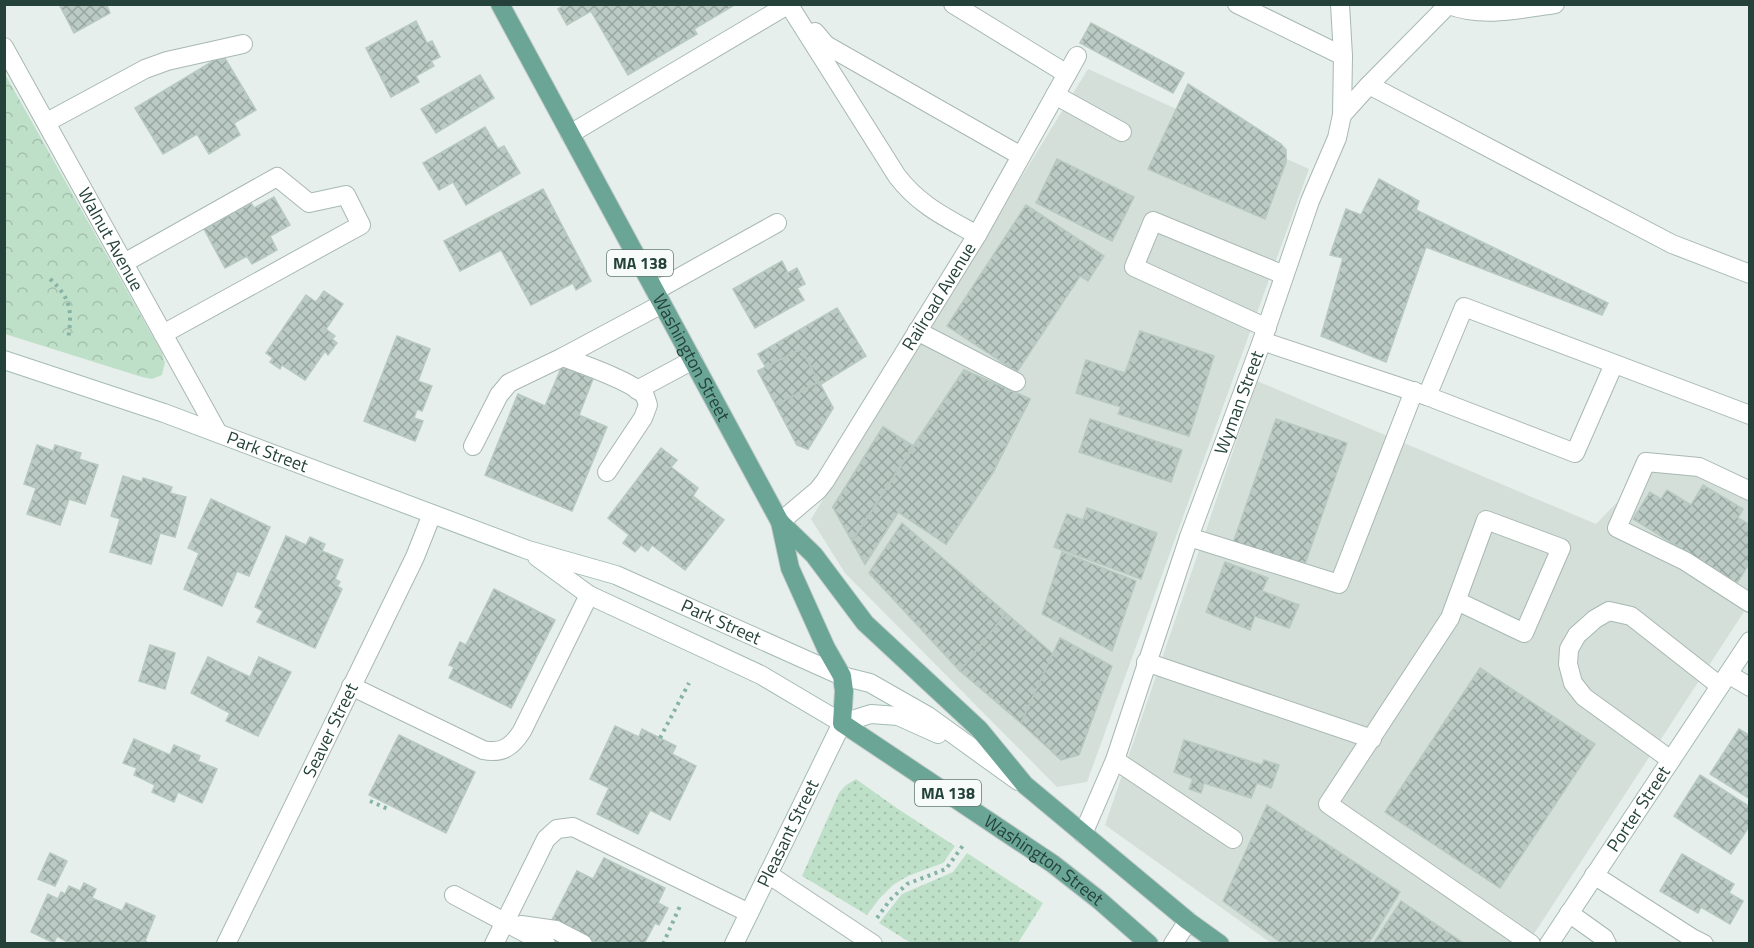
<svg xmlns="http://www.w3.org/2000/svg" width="1754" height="948" viewBox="0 0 1754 948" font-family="'Titillium Web',sans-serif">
  <defs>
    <pattern id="grass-dots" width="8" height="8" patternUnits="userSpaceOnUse" patternTransform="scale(1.5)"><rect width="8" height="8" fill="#bfe0c8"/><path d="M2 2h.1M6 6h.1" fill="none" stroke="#a4c1ad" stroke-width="1.8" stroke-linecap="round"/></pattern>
    <pattern id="park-crowns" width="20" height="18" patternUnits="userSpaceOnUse" patternTransform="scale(1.5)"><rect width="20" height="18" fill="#bfe0c8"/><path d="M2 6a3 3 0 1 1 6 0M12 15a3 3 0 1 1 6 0" fill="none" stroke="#a4c1ad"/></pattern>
    <pattern id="building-cross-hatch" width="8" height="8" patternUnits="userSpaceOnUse" patternTransform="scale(1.5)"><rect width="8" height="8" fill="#bbcac4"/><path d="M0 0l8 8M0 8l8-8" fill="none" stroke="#98a6a0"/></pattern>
  </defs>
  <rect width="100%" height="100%" fill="#e6efeb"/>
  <g fill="#d4dfda">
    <polygon points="1088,69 1309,169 1087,782 1057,787 845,573 811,519"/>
    <polygon points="1257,381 1596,524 1662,456 1749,492 1749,604 1528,943 1271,943 1105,825"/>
  </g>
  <g fill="url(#grass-dots)">
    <polygon points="856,779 898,809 955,846 943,863 908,876 893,885 879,899 867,915 802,876 839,793 845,786"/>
    <polygon points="967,853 1043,903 1018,943 911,943 879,923 902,894 953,872"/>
  </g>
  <polygon fill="url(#park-crowns)" points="5,74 162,353 165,363 162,375 152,379 142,377 5,334"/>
  <g fill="url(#building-cross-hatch)" stroke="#b8c9c2" stroke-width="1.5">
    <polygon points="59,4 106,4 110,13 74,33"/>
    <polygon points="566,4 736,4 694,29 697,34 628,75 591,11 567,25 558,9"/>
    <polygon points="416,21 427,43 432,41 440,57 431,61 434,66 416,76 419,82 391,97 366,48"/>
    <polygon points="1091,23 1184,73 1173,93 1080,43"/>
    <polygon points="223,55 256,110 234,123 240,135 209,154 197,134 163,154 135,108"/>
    <polygon points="480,75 494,98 436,133 421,109"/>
    <polygon points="1188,84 1281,144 1286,150 1286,162 1265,219 1148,169"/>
    <polygon points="485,127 498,149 504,146 520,173 466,205 453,182 439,190 423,163"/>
    <polygon points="1057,159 1134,197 1112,241 1036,203"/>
    <polygon points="1379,179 1419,201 1416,210 1608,303 1602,315 1426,247 1386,362 1321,336 1343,258 1330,255 1346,209 1361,215"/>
    <polygon points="543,189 591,281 576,290 573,283 531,305 501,250 460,271 444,241"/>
    <polygon points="274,197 290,225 270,236 277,250 252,264 247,256 225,268 204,229 251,203 254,208"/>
    <polygon points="1026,205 1104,256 1088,281 1080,276 1017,372 947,326"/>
    <polygon points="782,261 788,273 797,268 805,284 797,288 804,300 755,328 733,289"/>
    <polygon points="324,291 343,304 326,329 335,336 332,339 337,343 328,355 325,351 305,380 282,365 280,369 270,362 273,358 266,353 306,295 316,302"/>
    <polygon points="837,308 866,356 788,405 758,354"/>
    <polygon points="1140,331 1214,356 1189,436 1118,414 1121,407 1076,393 1086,360 1125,373"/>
    <polygon points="397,336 430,349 418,381 432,386 422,411 417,409 414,418 423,421 415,441 364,421"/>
    <polygon points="801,349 833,408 808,449 797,445 758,371"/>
    <polygon points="801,349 819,382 776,405 758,371"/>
    <polygon points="562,366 593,379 579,415 607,427 572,511 485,475 518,394 545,406"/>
    <polygon points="964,370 1030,399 993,472 946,544 898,512 865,564 833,507 883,427 913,446"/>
    <polygon points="964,370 1030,399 993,472 946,544 898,512 865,564 852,541"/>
    <polygon points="964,370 1030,399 993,472 946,544 898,512 865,564 852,541"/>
    <polygon points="819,382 833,408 808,449 797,445 776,405"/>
    <polygon points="1090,419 1182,450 1171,482 1079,452"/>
    <polygon points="1276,419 1347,443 1304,567 1233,543"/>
    <polygon points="883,427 913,446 852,541 833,507"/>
    <polygon points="883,427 913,446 852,541 833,507"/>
    <polygon points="37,445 53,451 55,445 81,453 79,459 98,465 85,504 69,499 60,525 27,514 36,488 24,484"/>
    <polygon points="661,448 677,460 671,467 698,488 693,496 724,520 685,570 652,545 648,551 641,545 635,552 623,543 629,535 608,518"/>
    <polygon points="123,476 142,482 143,478 172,487 170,493 186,497 175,537 160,533 151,564 110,552 120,519 111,516"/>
    <polygon points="1703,485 1743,509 1738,518 1750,525 1750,562 1737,583 1633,519 1650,492 1661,499 1667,490 1691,505"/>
    <polygon points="211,499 270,527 249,576 237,571 222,606 184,589 199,553 188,548"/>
    <polygon points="1087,508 1157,533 1141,579 1054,547 1067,514 1083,520"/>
    <polygon points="902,523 1006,613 960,671 869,573"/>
    <polygon points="286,536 306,545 310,537 325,544 322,551 343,560 335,579 340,582 337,586 342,589 315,648 257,622 263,611 255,607"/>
    <polygon points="1062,552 1136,581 1112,651 1042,614"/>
    <polygon points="1225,562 1268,578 1262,591 1299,605 1289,628 1255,616 1250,630 1206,612"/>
    <polygon points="494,589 555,620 511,708 449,678 454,667 449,665 460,642 466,645"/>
    <polygon points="1006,613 1053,654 1021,723 960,671"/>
    <polygon points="1060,638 1112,666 1079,755 1061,760 1021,723"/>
    <polygon points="150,645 175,653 165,689 139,681"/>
    <polygon points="208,657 250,677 259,657 291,672 258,736 226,721 230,713 191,693"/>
    <polygon points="1480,668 1595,744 1500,888 1385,812"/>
    <polygon points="615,726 639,737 642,729 676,746 672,754 696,766 670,820 650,810 638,834 597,814 609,788 590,779"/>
    <polygon points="1739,729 1750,736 1750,799 1710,774"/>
    <polygon points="399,735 475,772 446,833 369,795"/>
    <polygon points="134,739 170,755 174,745 200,756 198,761 217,769 202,803 178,792 174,802 152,792 155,785 134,775 137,768 123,763"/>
    <polygon points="1184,740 1262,765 1264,760 1279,765 1271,788 1257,783 1251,798 1204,783 1201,793 1189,789 1193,779 1174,772"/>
    <polygon points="1700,775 1750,807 1750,825 1731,854 1674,816"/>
    <polygon points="1267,805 1400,892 1368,944 1283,944 1223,901"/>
    <polygon points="50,853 67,861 55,886 38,879"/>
    <polygon points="1682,854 1734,884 1729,893 1743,901 1730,924 1701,907 1698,913 1660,891"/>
    <polygon points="604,858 665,888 658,903 668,908 659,925 655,923 644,944 599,944 552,920 577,871 593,879"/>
    <polygon points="84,883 96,889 92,898 122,911 126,903 155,916 145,941 150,944 71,944 57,936 54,943 31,932 48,894 58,899 61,892 65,894 69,886 80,891"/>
    <polygon points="1401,901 1465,944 1373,944"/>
  </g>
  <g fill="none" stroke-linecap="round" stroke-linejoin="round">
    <g stroke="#a8b8b2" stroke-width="20">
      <g id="service">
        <polyline points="953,4 1067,74"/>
        <polyline points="1237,4 1343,56"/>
        <path d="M 789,5 L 897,176 C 919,205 945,217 977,235"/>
        <polyline points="815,32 826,45 1021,156"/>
        <polyline points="1369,85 1672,244 1750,274"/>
        <polyline points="1055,95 1122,132"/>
        <polyline points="47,122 145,69 167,61 243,44"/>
        <polyline points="570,134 789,4"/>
        <polyline points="124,263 277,177 309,203 346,195 361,225 163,334"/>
        <polyline points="655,291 777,223"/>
        <polyline points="1267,328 1134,267 1153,221 1284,275"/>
        <polyline points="917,331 1016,382"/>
        <polyline points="1262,341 1427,396 1464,307 1750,415"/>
        <polyline points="637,390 693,360"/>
        <polyline points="1427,396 1575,453 1614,364"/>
        <polyline points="473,446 499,395 509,383 563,357"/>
        <path d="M 607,472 L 643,418 L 648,405 C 647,402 646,399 645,396 C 634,382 582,364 563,357 L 662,304"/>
        <polyline points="1750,491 1699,467 1646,462 1617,528 1685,561 1750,603"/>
        <polyline points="1189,537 1339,584 1414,391"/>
        <polyline points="1457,601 1524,633 1561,548 1486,520 1450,618 1328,804 1531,944"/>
        <polyline points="1146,662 1372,739"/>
        <path d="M 351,686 L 483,750 C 502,754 512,747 522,731 L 589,595"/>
        <polyline points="1115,760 1233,839"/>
        <polyline points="1671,760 1584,697 1573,683 1568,664 1569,649 1577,635 1595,619 1609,611 1631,616 1720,686"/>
        <polyline points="768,874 873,944"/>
        <polyline points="1594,875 1692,938 1704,944"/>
        <polyline points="454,895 546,944"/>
        <polyline points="1569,913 1604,938 1607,944"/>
        <polyline points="521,925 556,930 583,944"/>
        <polyline points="494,944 546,839 557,829 573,827 749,913"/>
      </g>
    </g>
    <g stroke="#a8b8b2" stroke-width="20">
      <g id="minor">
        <path d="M 1449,5 C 1483,18 1520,9 1555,4"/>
        <path id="s1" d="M 4,47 L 218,433"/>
        <polyline points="1342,115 1369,85 1449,4"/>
        <path id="s2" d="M 780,522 L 818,490 L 825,481 L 977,235 L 1077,56"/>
        <polyline points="1728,674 1750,687"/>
        <path id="s3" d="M 226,944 L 415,557 L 432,514"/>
        <polyline points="1173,944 1188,921"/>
      </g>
    </g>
    <g stroke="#a8b8b2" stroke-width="20">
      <g id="tertiary">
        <path id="s4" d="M 1083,834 L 1115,760 L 1189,537 L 1262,341 L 1310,201 L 1337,138 L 1342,115 L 1343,56 L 1340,4"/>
      </g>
    </g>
    <g stroke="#a4bbb3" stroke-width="20">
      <g id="secondary">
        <path id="s5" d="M 4,360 L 164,413 L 528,550 L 616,575 L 842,676 L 870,683 L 928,716 L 1018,781"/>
        <polyline points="537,557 589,595 761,675 842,723 871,714 898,716 938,734"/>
        <path id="s6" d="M 734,944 L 842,723"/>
        <path id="s7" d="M 1549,944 L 1750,641"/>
      </g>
    </g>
    <g stroke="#c2cac8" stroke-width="20">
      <g id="primary">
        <path id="s8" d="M 500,4 L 780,522 L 790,568 L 826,648 L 842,676 L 844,691 L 842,723 L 1053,864 L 1099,900 L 1149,944"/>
        <polyline points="780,522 814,555 865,623 979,729 1025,785 1188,921 1220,944"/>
      </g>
    </g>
    <g stroke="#86b3a5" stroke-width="4" stroke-dasharray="3 4.5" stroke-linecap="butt">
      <path d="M 50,279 C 72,299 72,312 68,340"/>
      <polyline points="660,738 689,683"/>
      <polyline points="370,801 388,809"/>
      <polyline points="877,918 890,900 907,884 946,869 964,844"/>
      <polyline points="663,944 680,906"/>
    </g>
    <use href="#service" stroke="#fff" stroke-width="18"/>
    <use href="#minor" stroke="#fff" stroke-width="18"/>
    <use href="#tertiary" stroke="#fff" stroke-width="18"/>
    <use href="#secondary" stroke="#fff" stroke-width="18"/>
    <use href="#primary" stroke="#6aa596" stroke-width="18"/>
  </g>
  <g text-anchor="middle" stroke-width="4.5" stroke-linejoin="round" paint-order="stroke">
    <g fill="#f7fbf9" stroke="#637a73" stroke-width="1.5">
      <rect x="607" y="250" width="66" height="26" rx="4.5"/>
      <rect x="915" y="780" width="66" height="26" rx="4.5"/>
    </g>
    <g font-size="16" font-weight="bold" fill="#24423a">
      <text x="640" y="269">MA 138</text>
      <text x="948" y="799">MA 138</text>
    </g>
    <g font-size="18" fill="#24423a" stroke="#f7fbf9">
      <text dy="6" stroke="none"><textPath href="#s1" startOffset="220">Walnut Avenue</textPath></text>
      <text dy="6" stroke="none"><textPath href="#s2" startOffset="278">Railroad Avenue</textPath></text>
      <text dy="6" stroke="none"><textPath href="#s8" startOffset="402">Washington Street</textPath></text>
      <text dy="6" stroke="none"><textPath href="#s4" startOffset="459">Wyman Street</textPath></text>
      <text dy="6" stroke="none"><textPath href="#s5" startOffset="279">Park Street</textPath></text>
      <text dy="6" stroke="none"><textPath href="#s5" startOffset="764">Park Street</textPath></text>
      <text dy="6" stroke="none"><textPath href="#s3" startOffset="238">Seaver Street</textPath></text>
      <text dy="6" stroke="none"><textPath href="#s7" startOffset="162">Porter Street</textPath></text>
      <text dy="6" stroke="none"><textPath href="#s6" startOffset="123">Pleasant Street</textPath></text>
      <text dy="6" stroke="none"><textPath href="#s8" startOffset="1047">Washington Street</textPath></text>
    </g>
  </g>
  <rect width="1754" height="948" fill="none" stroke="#24423a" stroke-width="12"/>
</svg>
